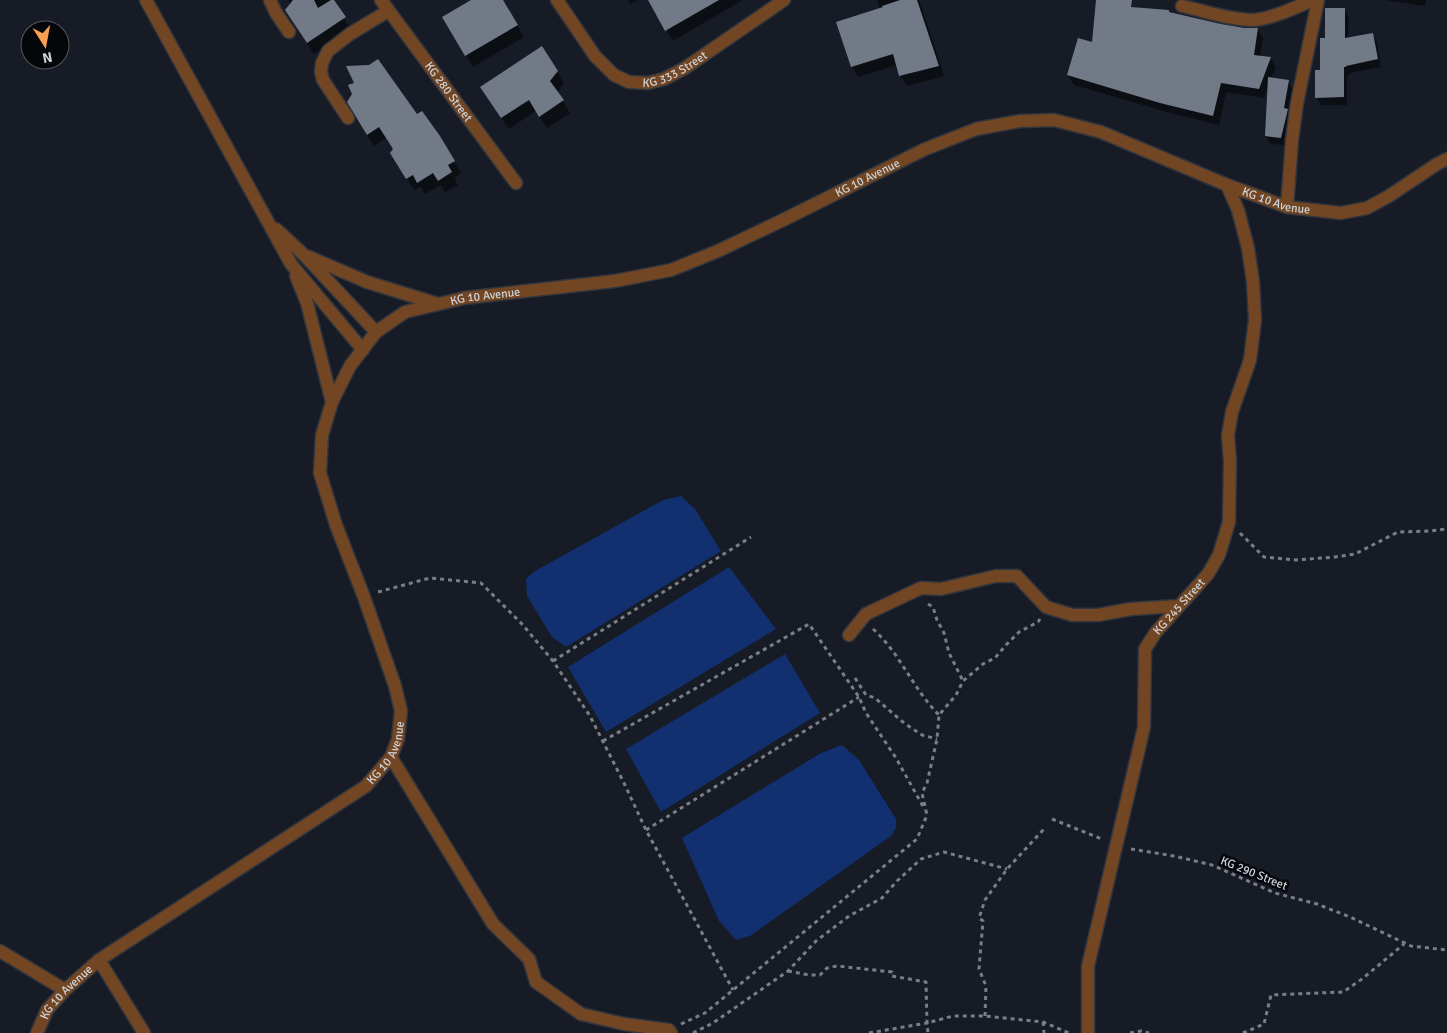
<svg xmlns="http://www.w3.org/2000/svg" width="1447" height="1033" viewBox="0 0 1447 1033" font-family="Signika,sans-serif">
  <rect width="100%" height="100%" fill="#161b25"/>
  <g fill="#12306f">
    <polygon points="681,496 695,509 721,551 566,647 552,637 527,596 526,579 535,571 663,500"/>
    <polygon points="729,567 776,629 606,732 568,667"/>
    <polygon points="785,654 820,713 661,812 626,749"/>
    <polygon points="842,745 859,760 896,819 896,828 891,836 750,936 736,940 719,921 682,838 821,753"/>
  </g>
  <g fill="#0007">
    <polygon points="288,0 333,0 351,30 314,54 294,23 291,5"/>
    <polygon points="474,0 502,0 524,37 473,67 444,18"/>
    <polygon points="628,0 638,0 630,4"/>
    <polygon points="649,0 743,0 673,41"/>
    <polygon points="877,0 919,0 944,76 907,86 901,76 898,65 858,77 852,67 838,23 880,10"/>
    <polygon points="1385,0 1426,0 1425,6"/>
    <polygon points="1344,9 1349,17 1348,39 1372,34 1377,42 1381,67 1350,73 1350,75 1347,75 1347,105 1321,105 1316,97 1326,39"/>
    <polygon points="1169,13 1244,29 1257,29 1263,38 1260,57 1270,58 1276,67 1271,78 1288,81 1292,89 1288,113 1291,118 1285,145 1271,144 1266,136 1268,87 1264,98 1226,92 1219,125 1167,112 1074,85 1068,75 1093,44"/>
    <polygon points="557,71 564,83 557,93 570,113 547,128 536,111 509,129 489,99"/>
    <polygon points="417,116 439,136 461,173 454,178 458,185 445,192 441,185 425,194 421,187 414,190 392,153 394,150 386,138 374,146 364,131"/>
  </g>
  <g fill="#737a87">
    <polygon points="293,0 314,0 318,8 331,0 334,0 346,17 307,43 285,10"/>
    <polygon points="471,0 503,0 518,25 465,56 442,17"/>
    <polygon points="648,0 719,0 665,31"/>
    <polygon points="900,0 917,0 939,66 899,76 893,54 851,67 836,22 883,7 882,6"/>
    <polygon points="1096,0 1132,0 1131,7 1169,10 1169,12 1221,24 1244,28 1258,28 1254,55 1271,57 1259,89 1221,83 1213,116 1160,103 1067,75 1078,38 1092,42"/>
    <polygon points="1325,8 1345,8 1345,38 1373,33 1378,59 1346,66 1346,67 1344,67 1344,97 1315,98 1315,70 1320,70 1320,38 1325,38"/>
    <polygon points="542,46 558,71 550,81 564,100 539,117 529,100 501,118 480,87"/>
    <polygon points="378,59 417,114 422,111 440,136 455,161 448,165 452,172 438,181 433,173 417,183 413,175 406,179 390,153 393,149 379,127 367,135 347,102 352,94 348,85 354,83 346,66 369,65"/>
    <polygon points="1268,77 1289,80 1284,108 1288,109 1281,138 1265,136"/>
  </g>
  <g fill="none" stroke-linecap="round" stroke-linejoin="round">
    <g stroke="#30353e" stroke-width="15">
      <g id="minor">
        <polyline points="270,0 276,13 289,32"/>
        <path id="s1" d="M 381,0 L 516,183"/>
        <path id="s2" d="M 557,0 L 595,56 L 614,75 L 629,82 L 648,83 L 664,79 L 685,68 L 784,0"/>
        <path d="M 1182,6 C 1205,11 1230,20 1254,20 C 1271,19 1297,7 1313,0"/>
        <polyline points="348,118 323,80 321,72 322,63 328,51 350,34 388,11"/>
        <polyline points="1287,207 1292,140 1297,103 1318,0"/>
        <polyline points="849,635 866,614 921,588 941,589 996,576 1017,576 1046,607 1072,615 1098,615 1131,609 1179,606"/>
        <polyline points="391,757 493,924 529,959 536,982 581,1014 624,1024 669,1030 671,1033"/>
        <polyline points="0,951 65,990"/>
        <polyline points="99,960 144,1033"/>
        <path id="s3" d="M 1088,1033 L 1088,966 L 1144,727 L 1145,649 L 1156,632 L 1208,574 L 1219,555 L 1229,522 L 1230,461 L 1228,435 L 1232,412 L 1250,360 L 1255,320 L 1253,282 L 1248,248 L 1238,210 L 1227,185"/>
      </g>
    </g>
    <g stroke="#30353e" stroke-width="15">
      <g id="tertiary">
        <polyline points="146,0 291,264 363,350"/>
        <polyline points="276,229 304,255 376,332"/>
        <polyline points="309,257 367,282 438,304"/>
        <polyline points="296,276 307,303 332,402"/>
        <path id="s4" d="M 37,1033 L 47,1010 L 65,990 L 99,960 L 366,786 L 391,757 L 398,739 L 401,711 L 395,686 L 364,597 L 336,525 L 320,473 L 322,435 L 332,402 L 350,366 L 376,332 L 405,312 L 464,298 L 615,281 L 671,270 L 718,251 L 783,220 L 923,150 L 976,129 L 1020,121 L 1054,120 L 1101,132 L 1227,185 L 1287,207 L 1341,213 L 1367,208 L 1389,196 L 1437,164 L 1447,159"/>
      </g>
    </g>
    <g stroke="#7a7e87" stroke-width="3" stroke-dasharray="4 4" stroke-linecap="butt">
      <polyline points="1240,533 1264,557 1296,560 1335,557 1355,554 1398,532 1430,531 1447,529"/>
      <polyline points="378,592 430,578 481,583 522,624 553,661 590,716 624,783 646,830 733,990"/>
      <polyline points="928,604 933,607 937,620 944,633 949,653 963,681"/>
      <path d="M 873,629 C 900,653 913,689 939,715"/>
      <polyline points="553,661 751,537"/>
      <polyline points="855,678 866,695 875,698 904,723 922,735 937,739"/>
      <polyline points="603,741 809,624 859,697 866,713 896,758 925,810"/>
      <polyline points="1052,819 1104,840"/>
      <polyline points="646,830 859,697"/>
      <polyline points="1131,849 1174,856 1212,865 1275,893 1317,904 1350,917 1411,946 1447,950"/>
      <polyline points="788,971 809,975 820,975 827,968 837,966 892,972 892,976 926,982 927,1023 953,1016 985,1016 1043,1022 1069,1033"/>
      <polyline points="985,1016 986,986 979,969 983,921 979,918 985,900 1007,869 1044,829"/>
      <polyline points="1043,1022 1044,1033"/>
      <polyline points="681,1024 705,1013 917,839 927,815 922,793 927,783 937,739 939,715 956,695 963,681 983,664 995,658 1006,645 1019,632 1038,622 1040,619"/>
      <polyline points="693,1033 713,1023 788,971 816,941 849,916 882,898 897,881 921,859 944,852 1007,869"/>
      <polyline points="869,1033 927,1023 928,1033"/>
      <polyline points="1130,1033 1141,1031 1149,1033"/>
      <polyline points="1243,1033 1264,1024 1271,995 1343,992 1362,979 1404,944"/>
    </g>
    <use href="#minor" stroke="#724622" stroke-width="12"/>
    <use href="#tertiary" stroke="#724622" stroke-width="12"/>
  </g>
  <g text-anchor="middle" stroke-width="5" stroke-linejoin="round" paint-order="stroke">
    <g font-size="12" fill="#ced2d9" stroke="#04060a">
      <text dy="4" stroke="none"><textPath href="#s2" startOffset="160">KG 333 Street</textPath></text>
      <text dy="4" stroke="none"><textPath href="#s1" startOffset="114">KG 280 Street</textPath></text>
      <text dy="4" stroke="none"><textPath href="#s4" startOffset="1431">KG 10 Avenue</textPath></text>
      <text dy="4" stroke="none"><textPath href="#s4" startOffset="1866">KG 10 Avenue</textPath></text>
      <text dy="4" stroke="none"><textPath href="#s4" startOffset="1026">KG 10 Avenue</textPath></text>
      <text dy="4" stroke="none"><textPath href="#s3" startOffset="445">KG 245 Street</textPath></text>
      <text dy="4" stroke="none"><textPath href="#s4" startOffset="456">KG 10 Avenue</textPath></text>
      <text transform="translate(1254 873) rotate(22)" y="4">KG 290 Street</text>
      <text dy="4" stroke="none"><textPath href="#s4" startOffset="51">KG 10 Avenue</textPath></text>
    </g>
  </g>
  <g transform="translate(45 45) rotate(169)"><circle r="24" fill="#04060a" stroke="#55585d"/>
  <path d="M0-4L9 19L0 12L-9 19Z" fill="#fb9e50"/>
  <text y="-8" font-size="14" font-weight="bold" text-anchor="middle" fill="#ced2d9">N</text>
  </g>
</svg>
